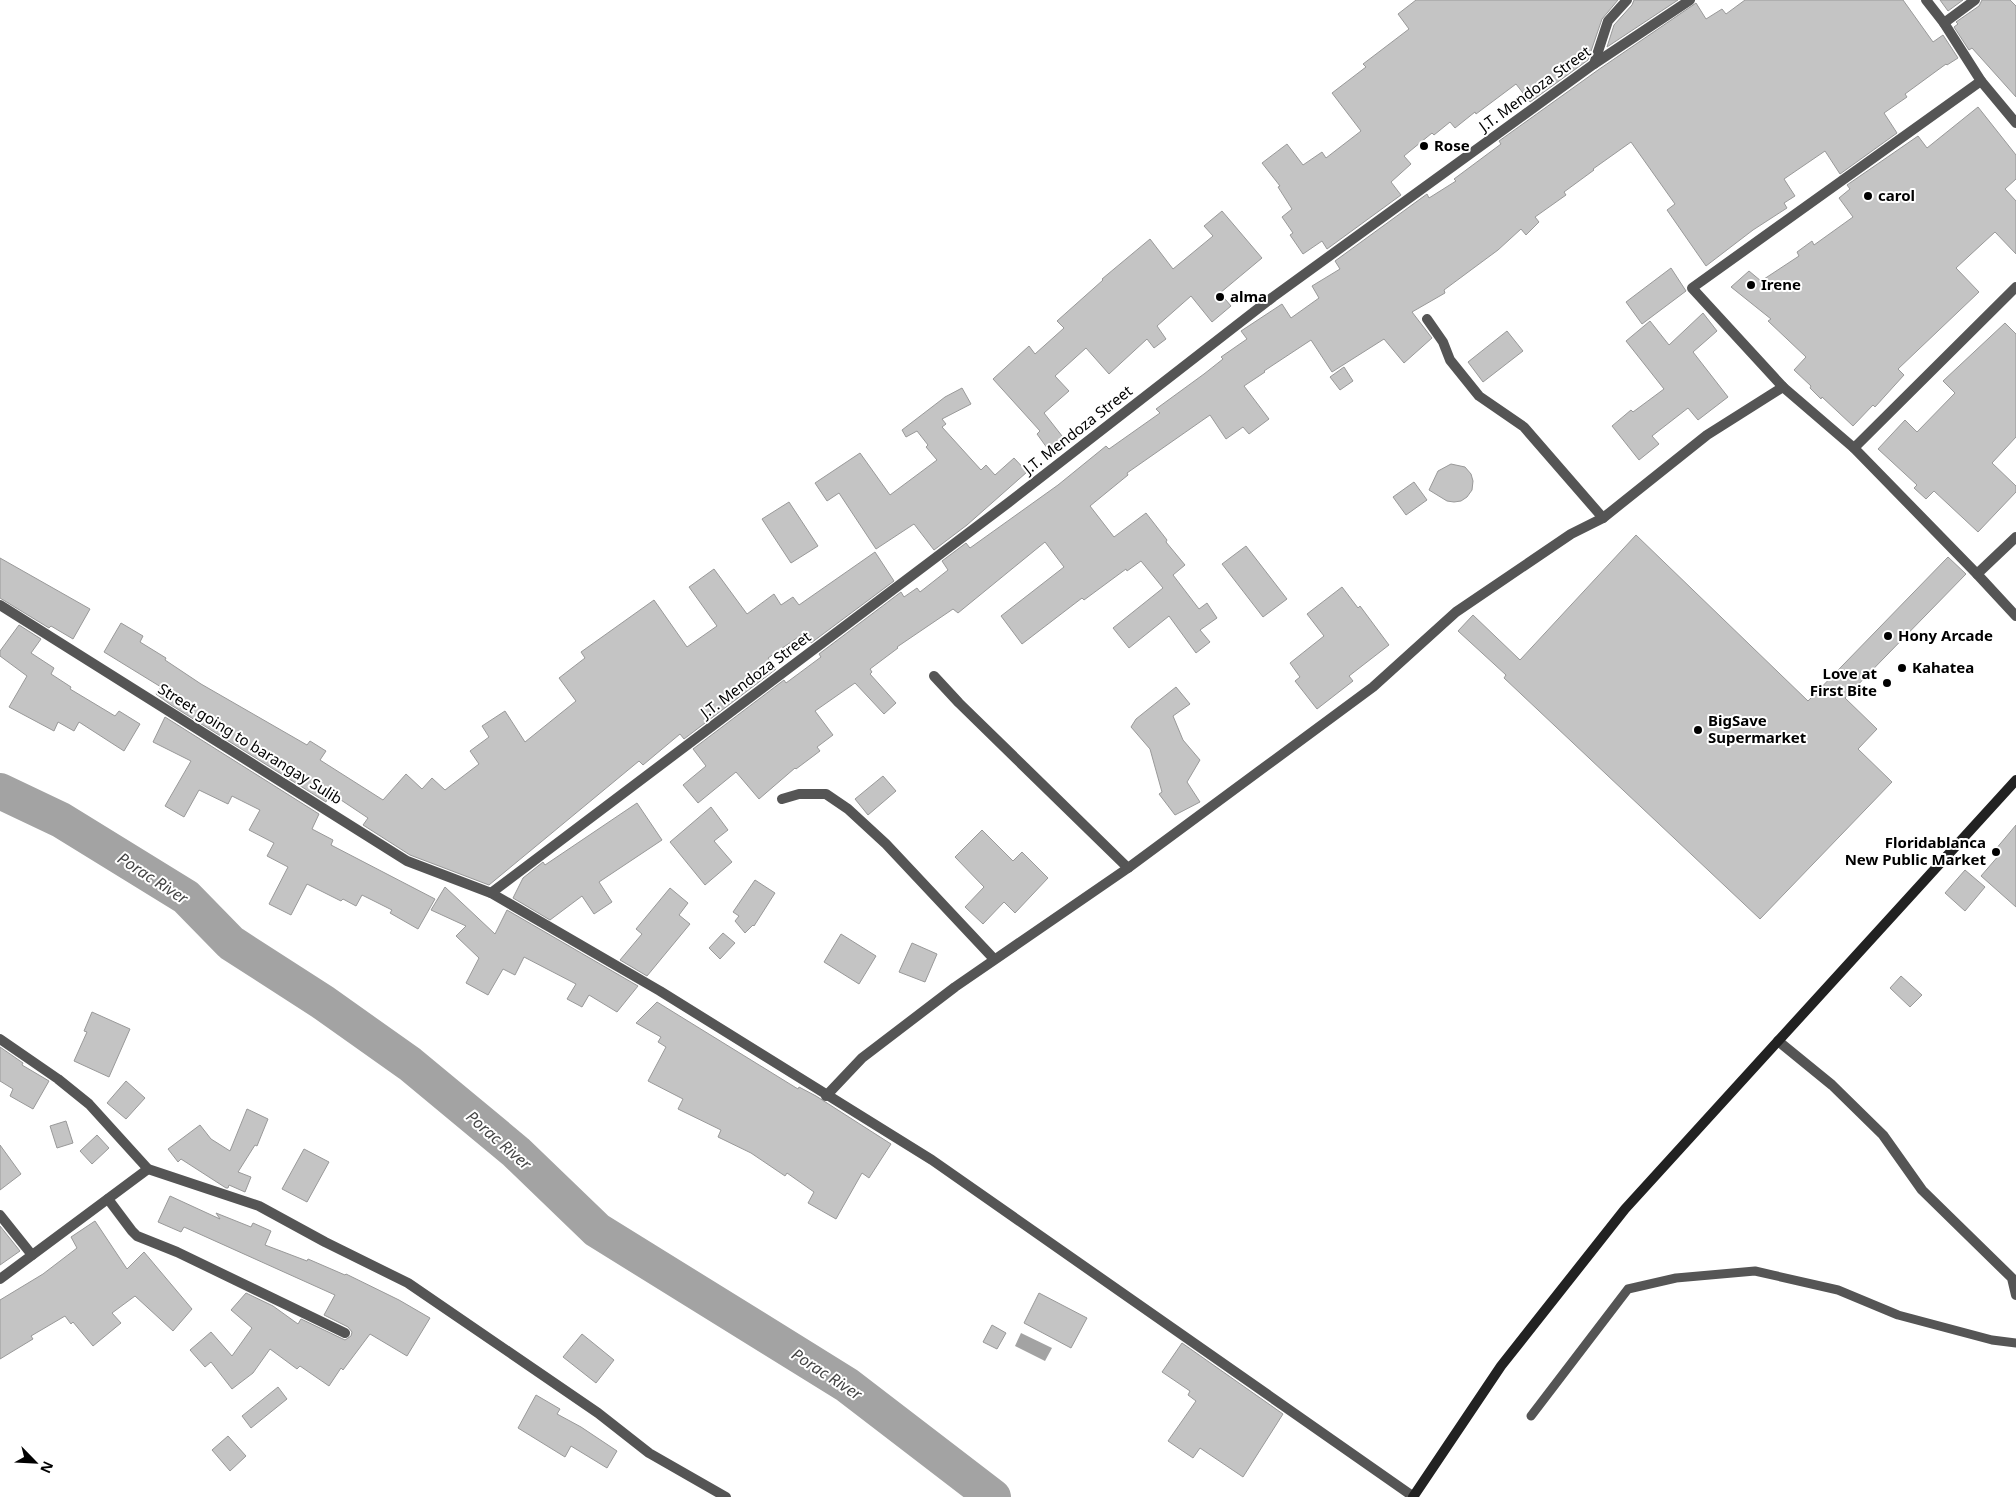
<svg xmlns="http://www.w3.org/2000/svg" width="2016" height="1497" viewBox="0 0 2016 1497" font-family="'Noto Sans',sans-serif">
  <rect width="100%" height="100%" fill="#fff"/>
  <polygon fill="#a3a3a3" points="1021,1333 1052,1348 1045,1361 1015,1346"/>
  <g fill="none" stroke-linecap="round" stroke-linejoin="round">
    <polyline stroke="#a3a3a3" stroke-width="36" points="0,791 61,820 186,897 231,943 324,1003 410,1064 516,1152 597,1230 847,1385 993,1497"/>
  </g>
  <g fill="#c4c4c4" stroke="#999">
    <polygon points="1416,0 1618,0 1602,19 1588,60 1530,102 1516,84 1476,114 1475,112 1455,128 1450,122 1434,135 1432,133 1404,156 1411,164 1391,182 1401,195 1327,249 1322,241 1303,254 1290,235 1293,233 1282,217 1292,209 1278,187 1280,186 1262,163 1287,144 1303,165 1322,152 1326,158 1361,131 1332,93 1366,67 1363,64 1409,29 1398,14"/>
    <polygon points="1634,0 1678,0 1607,47 1614,25 1632,5"/>
    <polygon points="1745,0 1903,0 1933,42 1943,35 1958,58 1947,65 1946,64 1905,94 1907,97 1884,113 1897,133 1840,174 1825,151 1784,179 1795,196 1784,203 1787,208 1753,230 1706,266 1667,210 1675,204 1631,142 1593,169 1594,170 1564,192 1566,195 1535,217 1539,222 1526,235 1521,229 1498,250 1444,290 1445,293 1412,312 1432,338 1404,363 1384,339 1332,372 1311,340 1264,371 1265,372 1244,386 1269,419 1249,434 1243,427 1226,439 1210,415 1127,473 1128,475 1090,506 1114,537 1146,513 1167,540 1166,542 1185,565 1173,575 1199,609 1207,603 1217,618 1200,630 1210,642 1196,653 1169,616 1129,648 1113,628 1163,588 1141,561 1127,571 1126,569 1084,600 1082,598 1022,644 1001,616 1064,567 1045,542 958,613 953,609 897,647 898,648 870,669 872,672 870,674 896,703 884,714 855,683 815,711 833,735 817,747 820,751 796,769 795,768 759,799 736,772 698,803 683,785 706,766 693,749 784,680 786,683 821,657 819,654 901,592 904,597 917,588 920,592 948,570 942,561 966,543 970,548 1058,485 1106,446 1109,449 1160,413 1156,409 1204,374 1223,359 1221,357 1247,339 1241,331 1282,304 1291,318 1319,298 1312,286 1340,269 1335,261 1427,194 1429,198 1456,181 1454,179 1501,144 1499,141 1598,70 1696,3 1706,19 1722,9 1726,14"/>
    <polygon points="1940,0 1963,0 1948,11"/>
    <polygon points="1982,0 2010,0 2016,6 2016,97 1972,48 1969,50 1954,27 1958,24 1956,22 1979,6"/>
    <polygon points="1978,107 2016,155 2016,179 2005,189 2016,201 2016,254 1995,232 1956,268 1979,292 1898,369 1904,375 1875,407 1873,405 1853,426 1822,397 1821,399 1810,388 1811,386 1794,370 1806,357 1768,321 1771,319 1731,287 1749,271 1761,281 1799,256 1797,252 1812,241 1814,245 1853,217 1839,198 1850,189 1847,185 1918,136 1927,148"/>
    <polygon points="1222,211 1262,258 1220,293 1231,306 1212,322 1191,296 1157,326 1166,339 1154,348 1147,339 1109,374 1086,348 1055,376 1069,391 1044,413 1066,441 1050,452 1037,434 1040,431 993,379 1029,346 1035,354 1064,328 1057,321 1103,280 1102,279 1150,239 1173,269 1213,236 1204,226"/>
    <polygon points="1671,268 1686,291 1642,324 1626,302"/>
    <polygon points="1703,313 1717,331 1693,352 1728,397 1698,420 1688,408 1652,436 1659,444 1639,460 1612,426 1631,410 1633,412 1664,389 1626,341 1650,321 1669,345"/>
    <polygon points="2005,323 2016,334 2016,437 1992,463 2016,486 2016,492 1978,532 1934,491 1926,499 1914,488 1917,485 1878,449 1905,420 1917,432 1955,393 1943,381"/>
    <polygon points="1507,331 1523,351 1483,382 1468,362"/>
    <polygon points="1344,367 1353,381 1340,390 1330,377"/>
    <polygon points="962,388 971,404 942,419 946,424 942,427 981,470 986,465 995,475 1014,458 1027,472 967,525 934,550 914,524 876,549 839,493 827,501 815,483 860,453 890,495 937,460 926,447 928,445 917,431 906,437 902,430 945,397"/>
    <polygon points="1451,464 1465,467 1471,474 1473,481 1472,490 1467,497 1461,501 1454,502 1447,501 1429,490 1438,471"/>
    <polygon points="1414,482 1427,500 1406,515 1393,497"/>
    <polygon points="789,502 818,546 791,563 762,519"/>
    <polygon points="1636,535 1808,701 1948,557 1966,574 1845,698 1877,729 1858,749 1892,782 1760,919 1504,678 1506,675 1458,631 1473,615 1520,660"/>
    <polygon points="1246,546 1287,599 1263,617 1222,564"/>
    <polygon points="875,552 894,581 811,643 804,633 768,658 776,669 684,739 680,734 643,765 639,761 489,885 410,855 363,825 368,818 335,796 333,799 328,796 326,802 171,705 156,694 161,687 104,652 121,623 143,636 140,642 166,658 165,660 201,684 307,745 310,741 326,751 320,760 383,800 406,774 422,789 432,778 445,790 479,764 470,751 489,737 482,726 505,711 525,742 576,701 559,678 585,658 581,652 654,600 687,647 717,626 689,587 714,569 747,614 774,594 781,605 793,597 799,605"/>
    <polygon points="0,558 90,609 73,639 51,626 49,628 0,598"/>
    <polygon points="1342,587 1358,608 1360,606 1389,645 1349,676 1353,681 1317,709 1295,681 1300,677 1290,663 1324,636 1307,614"/>
    <polygon points="19,625 41,639 31,653 54,668 51,674 71,687 70,689 115,716 119,711 140,724 124,751 79,722 74,731 58,722 54,731 9,707 27,676 0,656 0,651"/>
    <polygon points="1176,687 1190,704 1173,716 1183,740 1200,760 1187,782 1200,802 1175,815 1159,794 1162,792 1150,749 1131,727 1136,719"/>
    <polygon points="165,717 319,814 312,829 333,840 331,845 435,899 418,929 390,913 392,910 362,895 356,906 343,899 341,901 307,884 291,915 269,904 288,867 267,856 274,843 249,830 260,810 232,796 228,804 199,790 184,817 165,806 191,761 153,742"/>
    <polygon points="883,776 896,791 868,815 855,799"/>
    <polygon points="637,803 662,840 599,882 612,902 594,914 582,896 550,920 513,898 523,878 543,862 545,865"/>
    <polygon points="711,807 728,830 714,841 732,862 705,885 670,842"/>
    <polygon points="2016,825 2016,907 1981,876 2000,854 1995,850"/>
    <polygon points="982,830 1013,861 1022,852 1048,878 1015,913 1004,902 983,924 965,907 984,887 955,857"/>
    <polygon points="1965,870 1985,887 1965,911 1945,893"/>
    <polygon points="755,880 775,893 754,926 753,925 745,933 735,921 739,916 733,912"/>
    <polygon points="445,887 495,934 507,910 638,986 617,1012 589,995 582,1007 567,999 576,984 524,957 515,975 503,969 488,995 466,983 479,958 456,936 466,926 431,910"/>
    <polygon points="670,888 688,903 679,915 690,924 647,976 620,960 642,934 636,929"/>
    <polygon points="723,933 735,943 720,959 709,948"/>
    <polygon points="841,934 876,956 859,984 824,962"/>
    <polygon points="912,943 937,954 925,982 899,972"/>
    <polygon points="1901,976 1922,995 1910,1007 1890,988"/>
    <polygon points="657,1002 798,1089 799,1087 816,1096 891,1144 869,1178 862,1173 836,1219 808,1203 814,1192 787,1173 785,1176 751,1153 718,1137 721,1130 678,1109 683,1099 648,1081 666,1047 658,1042 661,1037 636,1023"/>
    <polygon points="92,1012 130,1029 109,1077 74,1061 87,1032 84,1031"/>
    <polygon points="0,1047 23,1063 22,1065 49,1081 33,1109 10,1096 13,1089 0,1081"/>
    <polygon points="126,1081 145,1098 126,1119 107,1103"/>
    <polygon points="247,1109 268,1119 257,1146 255,1145 238,1172 251,1177 245,1192 229,1185 228,1188 226,1188 181,1159 178,1162 168,1149 200,1125 211,1139 230,1151"/>
    <polygon points="66,1121 73,1143 57,1148 50,1126"/>
    <polygon points="97,1135 109,1148 92,1164 80,1151"/>
    <polygon points="0,1145 21,1174 0,1190"/>
    <polygon points="304,1149 329,1162 307,1202 282,1189"/>
    <polygon points="170,1196 220,1219 216,1213 251,1227 253,1223 271,1231 265,1245 307,1261 308,1259 345,1275 346,1274 399,1300 430,1318 407,1356 370,1334 343,1370 341,1368 329,1386 300,1366 297,1369 270,1349 253,1373 232,1389 211,1362 205,1367 190,1350 211,1332 232,1356 252,1328 231,1310 246,1293 273,1306 298,1324 301,1319 345,1340 351,1336 352,1332 348,1327 324,1315 335,1295 184,1227 181,1232 158,1222"/>
    <polygon points="95,1221 127,1269 144,1252 192,1309 173,1331 135,1296 112,1313 121,1323 93,1346 73,1322 71,1324 65,1316 31,1336 33,1339 0,1359 0,1300 43,1274 77,1248 71,1237"/>
    <polygon points="0,1226 20,1251 0,1265"/>
    <polygon points="1039,1293 1087,1318 1071,1348 1024,1323"/>
    <polygon points="992,1325 1006,1333 997,1349 983,1342"/>
    <polygon points="582,1334 614,1360 596,1383 563,1357"/>
    <polygon points="1182,1343 1283,1414 1243,1477 1200,1448 1193,1458 1168,1441 1196,1401 1188,1395 1190,1391 1162,1372"/>
    <polygon points="278,1387 287,1399 251,1428 242,1416"/>
    <polygon points="536,1395 560,1409 557,1414 581,1427 617,1451 607,1468 571,1446 565,1457 518,1428"/>
    <polygon points="228,1436 246,1456 230,1471 212,1450"/>
  </g>
  <g fill="none" stroke-linecap="round" stroke-linejoin="round">
    <polyline stroke="#555" stroke-width="9" points="1531,1416 1628,1289 1676,1278 1755,1271 1838,1290 1898,1315 1992,1340 2016,1343"/>
    <g stroke="#555" stroke-width="10">
      <polyline points="1926,0 1944,23 1981,81 2016,123"/>
      <polyline points="1944,23 1975,0"/>
      <polyline points="1594,64 1608,21 1627,0"/>
      <polyline points="1981,81 1692,288 1783,387 1854,448 1977,574 2016,616"/>
      <polyline points="1427,319 1443,342 1450,360 1479,396 1524,427 1603,518"/>
      <polyline points="1854,448 2016,287"/>
      <polyline points="1977,574 2016,537"/>
      <polyline points="0,605 407,861 491,893 660,991 932,1160 1414,1497"/>
      <polyline points="934,676 959,703 1128,868"/>
      <polyline points="782,799 799,794 826,794 848,809 886,844 994,959"/>
      <polyline points="491,893 1008,503 1273,297 1594,64 1690,0"/>
      <polyline points="0,1039 58,1079 89,1104 148,1169 259,1206 325,1242 408,1283 598,1413 649,1453 726,1497"/>
      <polyline points="1778,1041 1832,1085 1883,1135 1922,1190 2012,1278 2016,1295"/>
      <polyline points="826,1096 862,1058 955,987 1128,868 1373,687 1456,612 1571,534 1603,518 1707,435 1783,387"/>
      <polyline points="108,1199 132,1231 137,1236 177,1252 345,1333"/>
      <polyline points="0,1215 32,1255"/>
      <polyline points="0,1279 148,1169"/>
    </g>
    <polyline stroke="#222" stroke-width="10" points="1413,1497 1501,1366 1625,1209 2016,780"/>
  </g>
  <g fill="#000" stroke="#fff" stroke-width="2">
    <circle cx="1424" cy="146" r="5"/>
    <circle cx="1868" cy="196" r="5"/>
    <circle cx="1751" cy="285" r="5"/>
    <circle cx="1220" cy="297" r="5"/>
    <circle cx="1888" cy="636" r="5"/>
    <circle cx="1902" cy="668" r="5"/>
    <circle cx="1887" cy="683" r="5"/>
    <circle cx="1698" cy="730" r="5"/>
    <circle cx="1996" cy="852" r="5"/>
  </g>
  <g text-anchor="middle" stroke-width="4" stroke-linejoin="round" paint-order="stroke">
    <g font-size="15" fill="#000" stroke="#fff">
      <text transform="translate(1535 89) rotate(-36)" y="5">J.T. Mendoza Street</text>
      <text transform="translate(1078 430) rotate(-38)" y="5">J.T. Mendoza Street</text>
      <text transform="translate(756 675) rotate(-37)" y="5">J.T. Mendoza Street</text>
      <text transform="translate(250 744) rotate(32)" y="5">Street going to barangay Sulib</text>
    </g>
    <g font-size="15" font-weight="bold" fill="#000" stroke="#fff" text-anchor="start">
      <text x="1434" y="151">Rose</text>
      <text x="1878" y="201">carol</text>
      <text x="1761" y="290">Irene</text>
      <text x="1230" y="302">alma</text>
      <text x="1898" y="641">Hony Arcade</text>
      <text x="1912" y="673">Kahatea</text>
      <text x="1877" y="679" text-anchor="end">Love at<tspan x="1877" dy="17">First Bite</tspan></text>
      <text x="1708" y="726">BigSave<tspan x="1708" dy="17">Supermarket</tspan></text>
      <text x="1986" y="848" text-anchor="end">Floridablanca<tspan x="1986" dy="17">New Public Market</tspan></text>
    </g>
    <g font-size="16" font-style="italic" fill="#444" stroke="#fff">
      <text transform="translate(153 878) rotate(33)" y="6">Porac River</text>
      <text transform="translate(499 1140) rotate(41)" y="6">Porac River</text>
      <text transform="translate(827 1374) rotate(33)" y="6">Porac River</text>
    </g>
  </g>
  <g transform="translate(35 1462) rotate(114)" stroke="#ffffff" stroke-width="4" paint-order="stroke">
  <path d="M0-4L9 19L0 12L-9 19Z" fill="#000000"/>
  <text y="-8" font-size="14" font-weight="bold" text-anchor="middle" fill="#000000">N</text>
  </g>
</svg>
